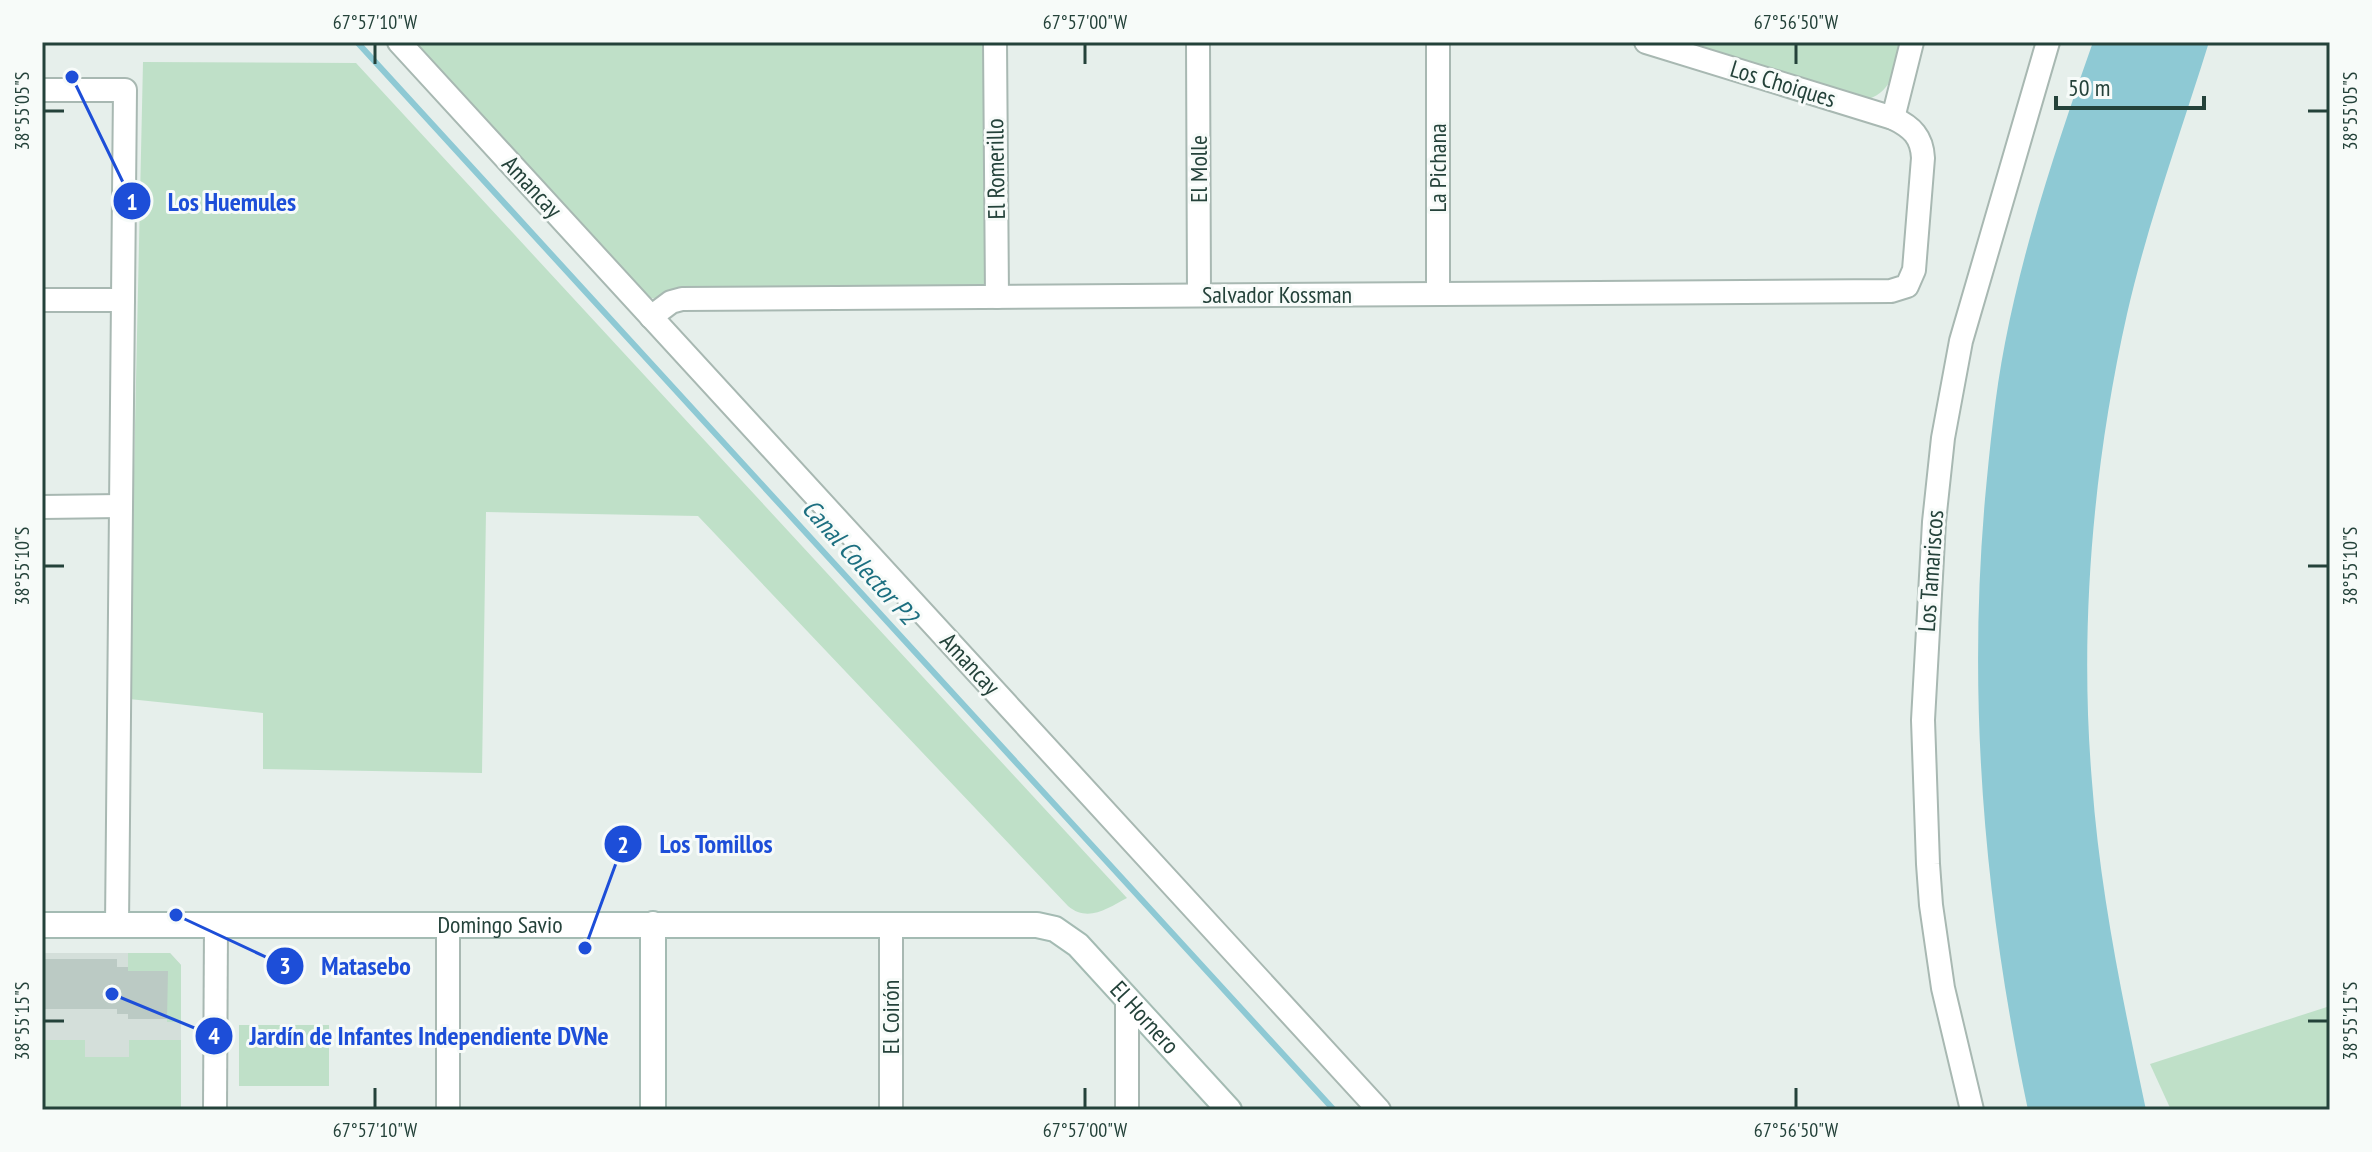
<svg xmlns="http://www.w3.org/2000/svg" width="2372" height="1152" viewBox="0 0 2372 1152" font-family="'PT Sans Narrow',sans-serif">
  <rect width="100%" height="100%" fill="#e6efeb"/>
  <polygon fill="#d4dfda" points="42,953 170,953 181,965 181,1074 42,1074"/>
  <g fill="#bfe0c8">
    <polygon points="409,42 986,42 989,289 657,299 645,297"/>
    <path d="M 1676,42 L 1903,42 C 1897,64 1893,92 1868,99 Z"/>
    <path d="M 143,62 L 356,63 L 1127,898 C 1108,908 1088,923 1068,906 L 698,516 L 486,512 L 482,773 L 263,769 L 263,713 L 129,699 Z"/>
    <polygon points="128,953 170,953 181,965 181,1022 167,1022 167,971 128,971"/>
    <polygon points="2330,1006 2330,1110 2171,1110 2150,1064"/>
    <rect x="239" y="1025" width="90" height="61"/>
    <polygon points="42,1040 85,1040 85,1057 129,1057 129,1040 181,1040 181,1110 42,1110"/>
  </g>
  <path fill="#8ec9d4" d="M 2093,42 L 2209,42 C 2181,132 2148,222 2127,314 C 2093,466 2079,627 2092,782 C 2100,893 2123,1001 2146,1110 L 2028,1110 C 1985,907 1967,705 1985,499 C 1990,447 1995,394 2005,343 C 2025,240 2058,141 2093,42 Z"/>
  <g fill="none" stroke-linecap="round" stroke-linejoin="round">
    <polyline stroke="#8ec9d4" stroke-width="6" points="357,42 1334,1110"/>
  </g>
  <polygon fill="#bbcac4" points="44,959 117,959 117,967 128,967 128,971 168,971 167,1019 128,1019 128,1014 117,1014 117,1009 44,1009"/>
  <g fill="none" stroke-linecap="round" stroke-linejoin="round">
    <g stroke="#a8b8b2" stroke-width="26">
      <g id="street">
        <polyline points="399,42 1379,1110"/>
        <polyline points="995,42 997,297"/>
        <polyline points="1198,42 1199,295"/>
        <polyline points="42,90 125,90 117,925"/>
        <polyline points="1893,118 1912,42"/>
        <polyline points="1438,294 1438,42"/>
        <polyline points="42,300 123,300"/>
        <path d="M 651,317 L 671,302 L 682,299 L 1891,291 L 1907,286 L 1914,270 L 1923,158 C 1922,137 1912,127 1893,118 L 1646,42"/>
        <polyline points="42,507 121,506"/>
        <polyline points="891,924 891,1110"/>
        <polyline points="448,925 448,1110"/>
        <polyline points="1127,999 1127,1110"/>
        <polyline points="215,1110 216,925"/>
        <polyline points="1972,1110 1943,988 1931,905 1928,864 1923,720 1934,522 1943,438 1961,341 2048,42"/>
      </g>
    </g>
    <g stroke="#a4bbb3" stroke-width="28">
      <g id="secondary">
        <polyline points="653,924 653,1110"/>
        <path id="s1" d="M 42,925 L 1037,925 L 1055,929 L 1078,945 L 1229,1110"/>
      </g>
    </g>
    <use href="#street" stroke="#fff" stroke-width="22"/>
    <use href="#secondary" stroke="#fff" stroke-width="24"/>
  </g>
  <path fill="none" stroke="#24423a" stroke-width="3" d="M 375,44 L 375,64M 1085,44 L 1085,64M 1796,44 L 1796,64M 44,111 L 64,111M 2308,111 L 2328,111M 44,566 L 64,566M 2308,566 L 2328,566M 44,1021 L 64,1021M 2308,1021 L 2328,1021M 375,1088 L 375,1108M 1085,1088 L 1085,1108M 1796,1088 L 1796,1108"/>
  <g text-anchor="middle" stroke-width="6" stroke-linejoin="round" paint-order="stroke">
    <g font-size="24" fill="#24423a" stroke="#f7fbf9">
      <text transform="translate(1783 84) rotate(17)" y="8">Los Choiques</text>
      <text transform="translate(1438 168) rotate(-90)" y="8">La Pichana</text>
      <text transform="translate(996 169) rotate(-91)" y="8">El Romerillo</text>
      <text transform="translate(1199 169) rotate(-90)" y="8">El Molle</text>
      <text transform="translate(532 187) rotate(47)" y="8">Amancay</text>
      <text x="1277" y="303">Salvador Kossman</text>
      <text transform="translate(1931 571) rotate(-86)" y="8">Los Tamariscos</text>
      <text transform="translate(970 664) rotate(47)" y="8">Amancay</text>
      <text dy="8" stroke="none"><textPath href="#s1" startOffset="458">Domingo Savio</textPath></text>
      <text transform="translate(891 1017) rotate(-90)" y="8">El Coirón</text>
      <text dy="8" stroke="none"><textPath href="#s1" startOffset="1140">El Hornero</textPath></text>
    </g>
    <g font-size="26" font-style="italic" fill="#1c6f80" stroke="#f7fbf9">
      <text transform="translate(860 562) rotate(48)" y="9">Canal Colector P2</text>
    </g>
  </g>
  <path fill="none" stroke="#1d4ed8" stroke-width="3" d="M72 77L132 201M585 948L623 844M176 915L285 966M112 994L214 1036"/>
  <g fill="#1d4ed8" stroke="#f7fbf9" stroke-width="3">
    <circle cx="72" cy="77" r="8"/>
    <circle cx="585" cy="948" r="8"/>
    <circle cx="176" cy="915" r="8"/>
    <circle cx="112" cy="994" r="8"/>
    <circle cx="132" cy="201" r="20"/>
    <circle cx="623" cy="844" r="20"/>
    <circle cx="285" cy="966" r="20"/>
    <circle cx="214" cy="1036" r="20"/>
  </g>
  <g font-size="24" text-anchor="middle" font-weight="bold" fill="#fff">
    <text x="132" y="210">1</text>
    <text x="623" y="853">2</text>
    <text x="285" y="974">3</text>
    <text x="214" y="1044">4</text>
  </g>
  <g font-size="26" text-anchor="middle" font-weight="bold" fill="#1d4ed8" stroke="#f7fbf9" stroke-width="6" stroke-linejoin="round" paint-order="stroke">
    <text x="232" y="211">Los Huemules</text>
    <text x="716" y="853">Los Tomillos</text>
    <text x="366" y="975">Matasebo</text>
    <text x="429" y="1045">Jardín de Infantes Independiente DVNe</text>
  </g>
  <rect width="2372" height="1152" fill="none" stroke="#f7fbf9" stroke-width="88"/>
  <path d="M2056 96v12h148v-12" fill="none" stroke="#24423a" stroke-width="4"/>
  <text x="2068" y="96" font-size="24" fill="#24423a" stroke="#f7fbf9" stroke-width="6" paint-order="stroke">50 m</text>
  <rect x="44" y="44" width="2284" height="1064" fill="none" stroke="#24423a" stroke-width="3"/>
  <g font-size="20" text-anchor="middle" fill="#24423a">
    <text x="375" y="29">67°57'10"W</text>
    <text x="1085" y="29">67°57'00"W</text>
    <text x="1796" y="29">67°56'50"W</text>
    <text transform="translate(22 111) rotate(-90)" y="7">38°55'05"S</text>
    <text transform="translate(2350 111) rotate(-90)" y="7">38°55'05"S</text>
    <text transform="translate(22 566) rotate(-90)" y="7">38°55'10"S</text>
    <text transform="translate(2350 566) rotate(-90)" y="7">38°55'10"S</text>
    <text transform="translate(22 1021) rotate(-90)" y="7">38°55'15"S</text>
    <text transform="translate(2350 1021) rotate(-90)" y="7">38°55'15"S</text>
    <text x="375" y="1137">67°57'10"W</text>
    <text x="1085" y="1137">67°57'00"W</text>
    <text x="1796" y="1137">67°56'50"W</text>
  </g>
</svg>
